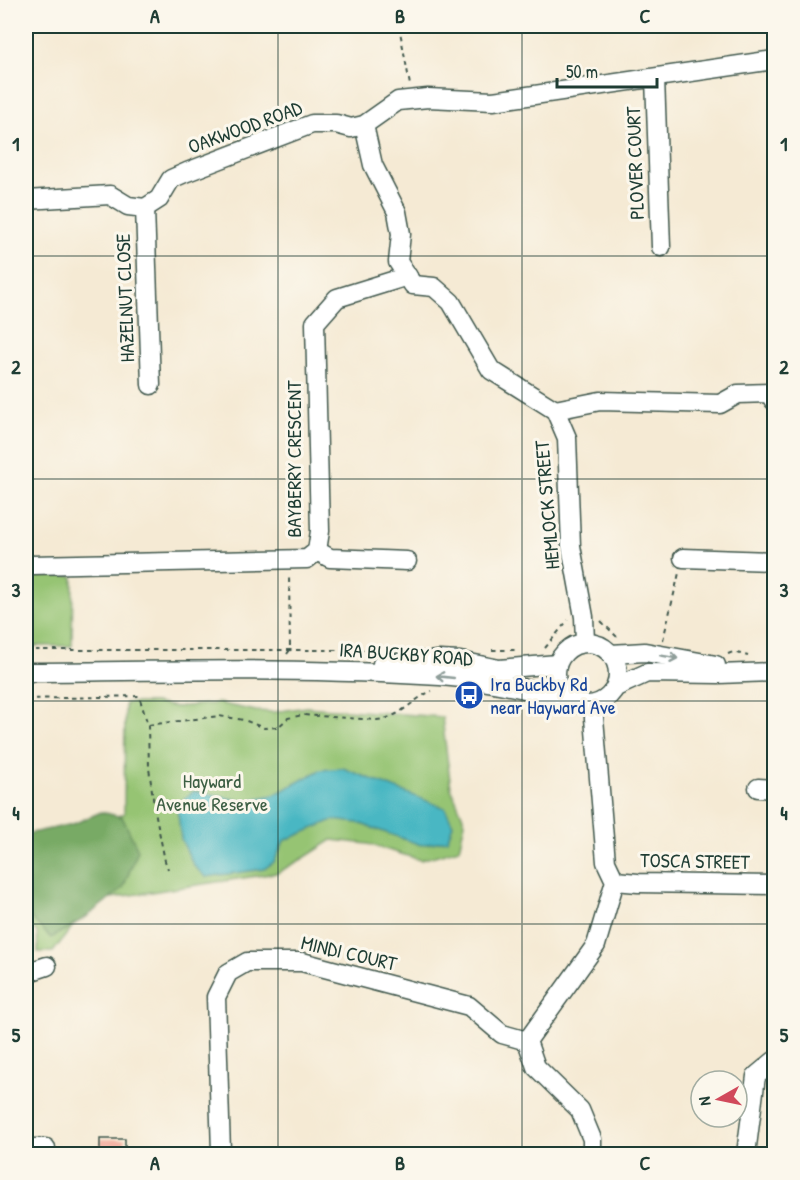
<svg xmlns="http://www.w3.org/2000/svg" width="800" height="1180" viewBox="0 0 800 1180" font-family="'Patrick Hand',sans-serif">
  <rect width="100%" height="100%" fill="#fbf7ec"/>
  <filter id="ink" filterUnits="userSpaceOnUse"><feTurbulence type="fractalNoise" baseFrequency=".0167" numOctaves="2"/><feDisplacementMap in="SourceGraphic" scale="12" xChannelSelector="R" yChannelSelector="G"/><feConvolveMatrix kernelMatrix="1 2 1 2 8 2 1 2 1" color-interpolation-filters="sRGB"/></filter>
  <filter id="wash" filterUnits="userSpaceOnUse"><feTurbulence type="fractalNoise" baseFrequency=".008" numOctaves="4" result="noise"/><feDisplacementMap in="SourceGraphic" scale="24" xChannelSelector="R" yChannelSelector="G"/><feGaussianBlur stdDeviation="1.35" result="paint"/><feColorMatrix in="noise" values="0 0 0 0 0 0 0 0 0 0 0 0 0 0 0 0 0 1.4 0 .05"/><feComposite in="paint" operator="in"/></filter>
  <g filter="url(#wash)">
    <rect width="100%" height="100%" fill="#f5ead4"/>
    <g fill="#96c473" stroke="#5a8054" stroke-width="1.5">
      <polygon points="26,575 73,576 72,646 26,646"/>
      <polygon points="125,703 154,703 176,707 218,703 256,711 274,712 306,707 442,717 451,788 465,822 459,849 421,860 368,844 332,840 304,858 277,873 92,901 53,952 38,952 37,932 26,922 26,842 124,814"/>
    </g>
    <polygon fill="#78aa65" stroke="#4c744c" stroke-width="1.5" points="101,812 122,817 138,850 123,888 85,918 51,938 26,913 26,834 73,824"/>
    <polygon fill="#49b7c3" stroke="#347a7c" stroke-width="1.5" points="343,768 445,808 453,825 447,840 421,845 358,823 333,820 284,841 274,862 264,869 206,877 194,866 181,839 177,805 194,791 243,801 274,795 320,770"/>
    <g id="blocks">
      <rect fill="#f2a596" x="100" y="1139" width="25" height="16"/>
    </g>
  </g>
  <g filter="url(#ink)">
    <use href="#blocks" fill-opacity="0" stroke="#3f574c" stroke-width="1.5"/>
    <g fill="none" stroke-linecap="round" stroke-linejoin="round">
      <g stroke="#3f574c" stroke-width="21">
        <g id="minor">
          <polyline points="655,78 661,247"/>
          <polyline points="364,125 373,165 397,212 401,234 398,262 413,285 434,287 451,302 491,370 555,410 567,438 571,546 584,617 585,642"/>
          <polyline points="26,200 110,195 128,206 145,208 159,199 171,179 187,172 312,124 336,124 351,128 364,125 398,101 428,98 493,101 774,60"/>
          <polyline points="145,208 151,385"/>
          <polyline points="555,410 600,401 720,404 738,394 769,393 774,401"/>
          <polyline points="317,551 330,558 407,561"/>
          <polyline points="683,558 774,561"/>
          <polyline points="26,563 32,565 307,559 317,551 320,531 315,323 337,298 408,276"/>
          <circle cx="587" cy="674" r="31"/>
          <polyline points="611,654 645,652 716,665"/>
          <polyline points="382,664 439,660 460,661 499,669 557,664"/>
          <path d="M 26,672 C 163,671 302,667 440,676 C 482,679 524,689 565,697"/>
          <polyline points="616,687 647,673 719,674 774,672"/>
          <polyline points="758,788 774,789"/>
          <polyline points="615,881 638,883 774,885"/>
          <polyline points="26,973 47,966"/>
          <polyline points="26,1148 46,1148"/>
          <polyline points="224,1154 221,1151 216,997 228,973 247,962 302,962 469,1006 502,1034 527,1041"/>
          <polyline points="592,1154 592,1139 580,1110 536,1067 527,1041 596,945 615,881 606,862 594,718 594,705"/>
          <polyline points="746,1154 756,1076 774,1061"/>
        </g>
      </g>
      <g stroke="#3f574c" stroke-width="2" stroke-dasharray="4.5 4.5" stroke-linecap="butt">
        <polyline points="399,26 410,85"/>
        <polyline points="601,621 618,638"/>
        <polyline points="663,640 679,573"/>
        <polyline points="545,648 568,620"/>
        <polyline points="26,650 376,650"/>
        <polyline points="492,650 517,650"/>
        <polyline points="287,654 290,650 289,574"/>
        <polyline points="728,654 733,652 748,656"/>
        <path d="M 26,699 L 139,696 L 148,725 L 219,716 L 244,720 L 264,728 L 278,727 L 288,718 L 303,715 L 377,720 C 401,718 412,699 432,691"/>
        <polyline points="148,725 149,768 154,806 165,861 168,869"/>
      </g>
      <use href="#minor" stroke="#fff" stroke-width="18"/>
    </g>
    <defs><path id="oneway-shaft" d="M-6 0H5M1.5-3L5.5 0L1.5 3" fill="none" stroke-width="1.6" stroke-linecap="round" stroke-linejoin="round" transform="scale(1.5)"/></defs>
    <g stroke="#8f9e9a">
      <use href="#oneway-shaft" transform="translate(669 657) rotate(10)"/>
      <use href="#oneway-shaft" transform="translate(445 677) rotate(-174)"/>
    </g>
  </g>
  <path fill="none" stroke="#1f3d34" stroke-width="1.5" stroke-opacity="0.55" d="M 278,26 L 278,1154M 522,26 L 522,1154M 26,256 L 774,256M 26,479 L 774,479M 26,701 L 774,701M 26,924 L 774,924"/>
  <defs>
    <g id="bus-disc" transform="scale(1.5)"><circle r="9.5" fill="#1a4fb4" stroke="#fbf7ec"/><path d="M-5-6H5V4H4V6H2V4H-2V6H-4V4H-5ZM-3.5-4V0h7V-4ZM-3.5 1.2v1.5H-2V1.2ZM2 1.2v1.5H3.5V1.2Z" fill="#fff"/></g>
  </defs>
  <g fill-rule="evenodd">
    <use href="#bus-disc" x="469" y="695"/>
  </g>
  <g text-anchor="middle" stroke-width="6" stroke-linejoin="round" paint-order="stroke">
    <g font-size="20" fill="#1f3d34" stroke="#fbf7ec">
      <text transform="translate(245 127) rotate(-20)" y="7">OAKWOOD ROAD</text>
      <text transform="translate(635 163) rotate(-92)" y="7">PLOVER COURT</text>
      <text transform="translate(125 298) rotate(-92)" y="7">HAZELNUT CLOSE</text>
      <text transform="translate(294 459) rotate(-90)" y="7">BAYBERRY CRESCENT</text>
      <text transform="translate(547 505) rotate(-95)" y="7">HEMLOCK STREET</text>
      <text transform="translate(406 654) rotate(4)" y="7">IRA BUCKBY ROAD</text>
      <text transform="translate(695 861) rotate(1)" y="7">TOSCA STREET</text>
      <text transform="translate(349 953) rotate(13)" y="7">MINDI COURT</text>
    </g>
    <g font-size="20" fill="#164399" stroke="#fbf7ec" text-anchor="start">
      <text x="490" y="691">Ira Buckby Rd<tspan x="490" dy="23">near Hayward Ave</tspan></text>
    </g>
    <g font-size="20" fill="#3d5f44" stroke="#fbf7ec">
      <text x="212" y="788">Hayward<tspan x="212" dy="23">Avenue Reserve</tspan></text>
    </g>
  </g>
  <rect width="800" height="1180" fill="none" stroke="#fbf7ec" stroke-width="66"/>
  <g transform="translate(719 1099) rotate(261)"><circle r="28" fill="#fbf7ec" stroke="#a3ada2" stroke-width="1.5"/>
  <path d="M0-4.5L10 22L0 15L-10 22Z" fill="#d1495b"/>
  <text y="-9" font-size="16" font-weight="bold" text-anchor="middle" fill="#1f3d34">N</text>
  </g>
  <path d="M557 78v9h100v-9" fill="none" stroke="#1f3d34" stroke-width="3"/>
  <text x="566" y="78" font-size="18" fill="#1f3d34" stroke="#fbf7ec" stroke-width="4.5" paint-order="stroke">50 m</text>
  <rect x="33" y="33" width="734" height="1114" fill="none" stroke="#1f3d34" stroke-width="2"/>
  <g font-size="20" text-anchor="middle" font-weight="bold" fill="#1f3d34">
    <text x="155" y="23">A</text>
    <text x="400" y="23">B</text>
    <text x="645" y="23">C</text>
    <text x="16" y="151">1</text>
    <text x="784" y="151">1</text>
    <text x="16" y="374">2</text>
    <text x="784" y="374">2</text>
    <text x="16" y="597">3</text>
    <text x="784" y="597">3</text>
    <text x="16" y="820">4</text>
    <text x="784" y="820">4</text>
    <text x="16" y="1042">5</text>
    <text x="784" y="1042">5</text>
    <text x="155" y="1170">A</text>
    <text x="400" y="1170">B</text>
    <text x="645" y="1170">C</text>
  </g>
</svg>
